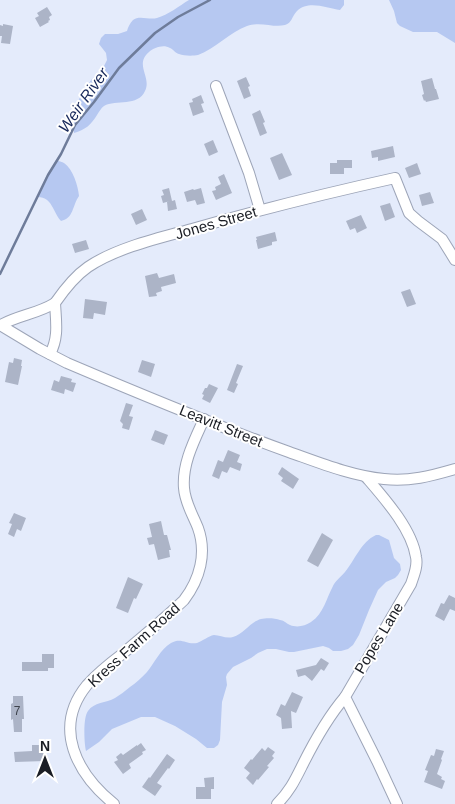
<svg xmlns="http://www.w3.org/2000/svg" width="455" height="804" viewBox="0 0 455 804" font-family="Arial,sans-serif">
  <rect width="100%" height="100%" fill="#e4ebfb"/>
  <g fill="#b6c8f1">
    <path d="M 189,0 L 344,0 L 344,5 L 340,10 C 327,8 308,0 297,11 C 292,16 292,23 285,25 C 273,28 261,21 247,26 C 230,32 215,49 198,55 C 193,56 184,56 179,54 C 175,53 173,49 170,48 C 163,44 154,48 149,52 C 134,65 152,77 145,91 C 138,107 116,99 104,106 C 101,108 99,112 97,115 C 91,125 85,130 74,133 L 73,115 L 79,99 L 91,80 L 103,68 L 107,60 L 106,53 L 99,44 L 101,38 L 105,34 L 118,34 L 127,31 C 128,27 130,23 133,20 C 139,15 149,20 157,18 C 168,15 179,6 189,0 Z"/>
    <polygon points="389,0 455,0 455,43 437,32 413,32 400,26 397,23 394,11"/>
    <path d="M 56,160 C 58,161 63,162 64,163 C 73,169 78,186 79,196 C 72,206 74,218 61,221 C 53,212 52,197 38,197 L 46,177 Z"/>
    <path d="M 376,535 L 379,535 L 389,540 L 394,558 L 400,564 L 401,570 L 398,575 L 395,578 L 386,582 L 378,590 L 369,610 L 359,635 L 353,645 L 348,649 L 341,651 L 333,651 L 329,648 L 323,646 L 294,652 L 289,652 L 276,649 L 267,649 L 258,653 L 251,658 L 233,667 L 227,674 L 226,677 L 227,685 L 222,702 L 220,740 L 218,745 L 214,748 L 207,748 L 196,739 L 175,726 L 155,717 L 141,717 L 112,729 L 99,742 L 86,751 C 84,743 83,717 88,711 C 94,702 106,703 115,698 C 120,695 125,691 130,687 C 136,683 142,677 147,672 C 155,662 160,650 171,643 C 182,637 186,645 197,643 C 203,641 208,636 214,635 C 220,635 226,639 233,637 C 244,634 250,622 261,619 C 266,618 275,618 280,620 C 283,620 286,623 290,625 C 297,628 305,626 311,622 C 324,613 326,599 333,586 C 335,581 341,577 345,572 C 355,560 361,542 376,535 Z"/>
  </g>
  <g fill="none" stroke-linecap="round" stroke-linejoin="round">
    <polyline stroke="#6e7c9a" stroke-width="2.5" points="0,274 48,175 61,154 75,125 94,102 119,68 155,33 178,17 210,0"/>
  </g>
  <g fill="#acb4c7">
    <polygon points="47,7 52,15 49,17 50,20 48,21 49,22 40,27 35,18 39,16 37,13"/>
    <polygon points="3,24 13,26 10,44 1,43 2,36 0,36 0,25 3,26"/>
    <polygon points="246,77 250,86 248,87 251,96 244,99 237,81"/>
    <polygon points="432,78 435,89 436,89 439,99 426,102 425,100 424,101 422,95 424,94 421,81"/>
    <polygon points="201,95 204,103 201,104 204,112 193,116 189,103 193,102 192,99"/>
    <polygon points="260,110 265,122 263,123 267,133 260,136 252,114"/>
    <polygon points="213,140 218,152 209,156 204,144"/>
    <polygon points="393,146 395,157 378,161 378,157 372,158 371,151"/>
    <polygon points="282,153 292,175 279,180 270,158"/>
    <polygon points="337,160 352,160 352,168 344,168 344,174 330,174 330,163 337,163"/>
    <polygon points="417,163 421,174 409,178 405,168"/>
    <polygon points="224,174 232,193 216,200 212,191 216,190 215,187 221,184 218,177"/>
    <polygon points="169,188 172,201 175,200 177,209 168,211 167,202 170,201 163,203 161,196 164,195 162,190"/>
    <polygon points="201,188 205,203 197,205 195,200 187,202 184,192 193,189 194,190"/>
    <polygon points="430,192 434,203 422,206 419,195"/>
    <polygon points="390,203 395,217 385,221 380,206"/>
    <polygon points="142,209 147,220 136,225 131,214"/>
    <polygon points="361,215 367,228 357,233 355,228 350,230 346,221"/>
    <polygon points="275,232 277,241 272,242 272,245 258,249 256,240 257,240 256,237"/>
    <polygon points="86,240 89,249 75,253 72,244"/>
    <polygon points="157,273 159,278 174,274 176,283 161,287 162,291 156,293 157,296 149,297 145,276"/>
    <polygon points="410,289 416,304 407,307 401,292"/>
    <polygon points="85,299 107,302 105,315 94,313 93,319 83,318"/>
    <polygon points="14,358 22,360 21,366 22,366 18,385 5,382 9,362 13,363"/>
    <polygon points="142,360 155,364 151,377 138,372"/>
    <polygon points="237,364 243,366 236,383 238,384 234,393 227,390"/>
    <polygon points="61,376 72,379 71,382 76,383 73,392 65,389 64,394 51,390 54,380 59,382"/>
    <polygon points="209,384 218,388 210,403 202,399 204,395 202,394 205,388 207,388"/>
    <polygon points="126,403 133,405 129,416 133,417 129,430 122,428 123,424 120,421"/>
    <polygon points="155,430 168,435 164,445 151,440"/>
    <polygon points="228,450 240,455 237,462 242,464 240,471 230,467 227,473 222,471 219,479 212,476 218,460 223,462"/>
    <polygon points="282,467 299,479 293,489 281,481 283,478 278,474"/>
    <polygon points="14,513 26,518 21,531 17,529 14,537 8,534 12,524 9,523"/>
    <polygon points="161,521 164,535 167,535 171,550 169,550 170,557 158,560 154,544 149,545 147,538 152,537 149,524"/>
    <polygon points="322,533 333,540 318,567 307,561"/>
    <polygon points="128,577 143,584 136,599 134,598 128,613 116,608"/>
    <polygon points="449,595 455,598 455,611 450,609 444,621 435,616 441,603 444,604"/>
    <polygon points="42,654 54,654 54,668 48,668 48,671 22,671 22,662 42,662"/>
    <polygon points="321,658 329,663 324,671 321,669 312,681 305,675 298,677 296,670 316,665"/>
    <polygon points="292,692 303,697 296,713 291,711 292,728 282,729 281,718 276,715 281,704 285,706"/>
    <polygon points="13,696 23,696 24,719 22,719 22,732 14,732 13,719 11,720 11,704 13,703"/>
    <polygon points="141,743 146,750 142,752 143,754 129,764 131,768 123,774 114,762 118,760 116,757 121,753 123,755 137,745 137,746"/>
    <polygon points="32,745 44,745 45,761 15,762 14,752 32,751"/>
    <polygon points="268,747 275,752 272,756 274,758 267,766 269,767 258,780 257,779 253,785 246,778 250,773 244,768 251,759 252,760 262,748 265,751"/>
    <polygon points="436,749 444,751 441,759 442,760 437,774 442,777 441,779 445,781 442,789 424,782 428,771 425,770 431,755 434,756"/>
    <polygon points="167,754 175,760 169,769 168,768 157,783 162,786 155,796 142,787 149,777 150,778"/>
    <polygon points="214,777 214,789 211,789 211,799 196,799 196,787 205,787 204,778"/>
  </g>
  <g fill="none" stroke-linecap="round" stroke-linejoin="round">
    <g stroke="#9da5b8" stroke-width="12">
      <g id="minor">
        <polyline points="216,86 249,173 260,210"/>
        <path d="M 0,325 L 40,349 L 67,363 C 140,394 214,425 289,452 C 320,463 352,476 384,479 C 409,482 431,476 455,469"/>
        <path d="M 1,325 C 19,315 37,314 55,303"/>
        <path d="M 50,354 C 59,337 56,322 55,303 C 64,290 75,276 88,267 C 116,248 159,238 192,229 C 259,210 327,193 395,178 L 409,213 L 418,221 L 442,239 L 455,260"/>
        <path d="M 366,477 C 384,498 412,529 416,557 C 418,566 414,575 411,584 L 345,697 L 377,761 L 397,804"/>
        <path d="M 114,804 C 77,774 52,728 87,685 C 97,674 109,664 121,655 C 142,637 164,619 184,600 C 200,579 207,553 198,528 C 193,515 185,503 184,488 C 182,464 194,441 204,419"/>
        <path d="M 277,804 C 290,791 295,780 303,764 C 315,740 328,717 345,697"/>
      </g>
    </g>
    <use href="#minor" stroke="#fff" stroke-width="10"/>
  </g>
  <g text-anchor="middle" stroke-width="4" stroke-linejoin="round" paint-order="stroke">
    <g font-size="12" fill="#3e434d">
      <text x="17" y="715">7</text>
    </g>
    <g font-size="15" fill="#1a1d24" stroke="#fff">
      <text transform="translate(216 223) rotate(-16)" y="5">Jones Street</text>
      <text transform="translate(221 426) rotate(22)" y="5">Leavitt Street</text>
      <text transform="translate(379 638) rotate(-59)" y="5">Popes Lane</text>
      <text transform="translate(134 645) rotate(-42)" y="5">Kress Farm Road</text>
    </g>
    <g font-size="16" font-style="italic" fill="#18295b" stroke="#fff">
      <text transform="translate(83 100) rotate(-55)" y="6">Weir River</text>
    </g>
  </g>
  <g transform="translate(45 759)" stroke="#ffffff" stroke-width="4" paint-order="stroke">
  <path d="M0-4L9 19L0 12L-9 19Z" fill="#1a1d24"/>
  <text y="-8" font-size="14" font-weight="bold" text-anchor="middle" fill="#1a1d24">N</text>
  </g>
</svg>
